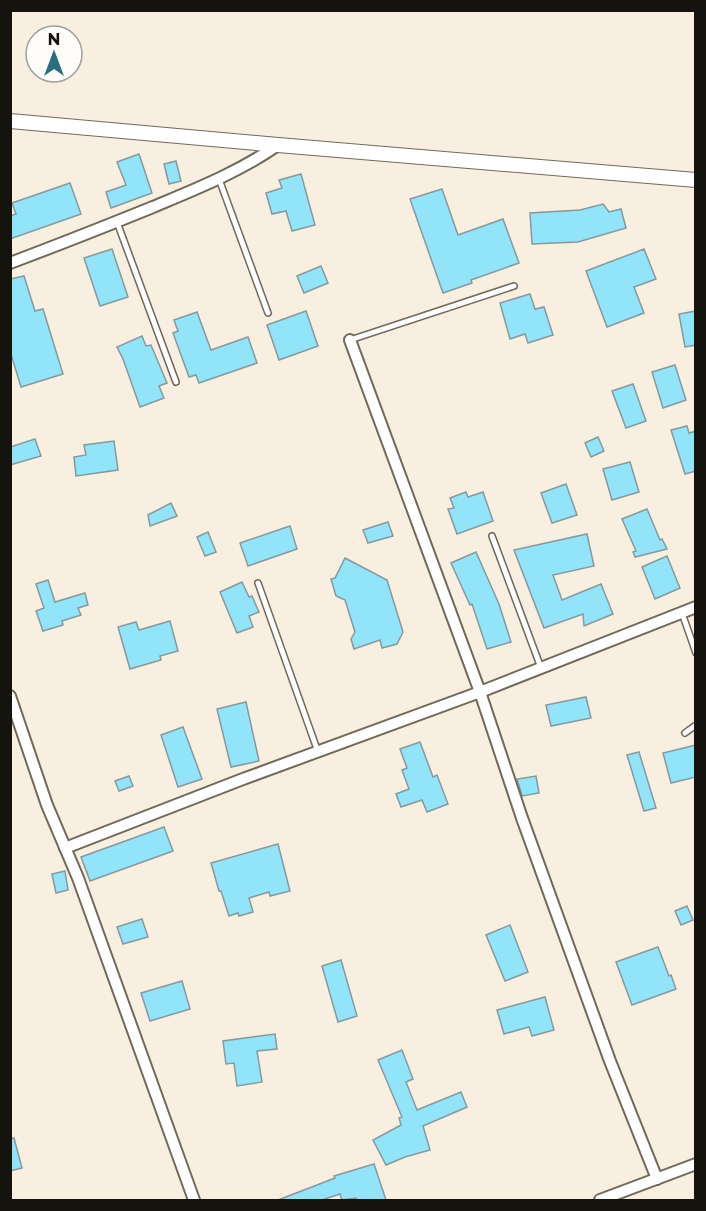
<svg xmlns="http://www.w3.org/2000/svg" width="706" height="1211" viewBox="0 0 706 1211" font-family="Montserrat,sans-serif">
  <rect width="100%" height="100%" fill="#f8efe0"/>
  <g fill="#92e4f9" stroke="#86999e" stroke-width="1.5">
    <polygon points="139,154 152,193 111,208 106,192 126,185 117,162"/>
    <polygon points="176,161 181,181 169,184 164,164"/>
    <polygon points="301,174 315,225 292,231 286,211 272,214 266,193 282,188 279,180"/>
    <polygon points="70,183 81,214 10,239 10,216 16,214 12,203"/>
    <polygon points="442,189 458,235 503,219 519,263 471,280 472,283 443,293 410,199"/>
    <polygon points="603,204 609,212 621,209 626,228 578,242 532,244 530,213 580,210"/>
    <polygon points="112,249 128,297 100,306 84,258"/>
    <polygon points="644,249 656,279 634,287 644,313 607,327 586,271"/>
    <polygon points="321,266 328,283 304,293 297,276"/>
    <polygon points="24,276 35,311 43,309 63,374 21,387 10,351 10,279"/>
    <polygon points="530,294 535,309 544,307 553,335 528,343 525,334 510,339 500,303"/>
    <polygon points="306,311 318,346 279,360 267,325"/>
    <polygon points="696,311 696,345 685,347 679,314"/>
    <polygon points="197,312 211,350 248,337 257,363 199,383 196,375 189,377 173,333 178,331 174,320"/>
    <polygon points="142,336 146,346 151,345 167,383 159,386 164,398 140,407 123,359 117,347"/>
    <polygon points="675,365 686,400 663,408 652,372"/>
    <polygon points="633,384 646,421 626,428 612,391"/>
    <polygon points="687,426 689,433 696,431 696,471 685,474 671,430"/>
    <polygon points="598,437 604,451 591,457 585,443"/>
    <polygon points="35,439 41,456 10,465 10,447"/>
    <polygon points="114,441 118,470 76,476 74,457 86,455 84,445"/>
    <polygon points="630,462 639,492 612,500 603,469"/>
    <polygon points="566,484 577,515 552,523 541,493"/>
    <polygon points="466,492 468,497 483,492 493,521 457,534 448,509 454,508 450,498"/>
    <polygon points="171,503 177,516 150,526 148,515"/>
    <polygon points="647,509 660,540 662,539 667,549 635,557 633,552 636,551 622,519"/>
    <polygon points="388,522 393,536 368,543 363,530"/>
    <polygon points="290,526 297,549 248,566 240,543"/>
    <polygon points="208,532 216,552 205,556 197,537"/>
    <polygon points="587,534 594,566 553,575 562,600 601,584 613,614 584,626 583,614 544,628 514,550"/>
    <polygon points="476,552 499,604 511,642 487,649 472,604 470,605 451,563"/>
    <polygon points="667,556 680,588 655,599 642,567"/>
    <polygon points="345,558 387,580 403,632 397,644 382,648 380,640 354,649 351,639 355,632 345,600 336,596 331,579 335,578"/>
    <polygon points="48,580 55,602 85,593 88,605 78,608 81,615 62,621 63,625 43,631 36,611 44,608 36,584"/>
    <polygon points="242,582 249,597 252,596 259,612 249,616 253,627 237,633 220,592"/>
    <polygon points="170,621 178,651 160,656 161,660 130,669 118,627 136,622 139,630"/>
    <polygon points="586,697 591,718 551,726 546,705"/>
    <polygon points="246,702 259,761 231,767 217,709"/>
    <polygon points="183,727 202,779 178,787 161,735"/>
    <polygon points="420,742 433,777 437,775 448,804 427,812 422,800 401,807 396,794 409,789 402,770 407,768 400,749"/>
    <polygon points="696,745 696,777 671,783 663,753"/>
    <polygon points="639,752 656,808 644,811 627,755"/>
    <polygon points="129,776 133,786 119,791 115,781"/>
    <polygon points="536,776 539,793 522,796 517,779"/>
    <polygon points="164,827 173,851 90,881 81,857"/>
    <polygon points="278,844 290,891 270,896 269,892 249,898 253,912 239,916 238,913 229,916 221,891 219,891 211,863"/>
    <polygon points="65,871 68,890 56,893 52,874"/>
    <polygon points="687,906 693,920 681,925 675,911"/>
    <polygon points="142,919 148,937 123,944 117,927"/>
    <polygon points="510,925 528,972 505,981 486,935"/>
    <polygon points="658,947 669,976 671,975 676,989 632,1005 616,962"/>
    <polygon points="341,960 357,1016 338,1022 322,966"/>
    <polygon points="182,981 190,1009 150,1021 141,993"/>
    <polygon points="545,997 554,1030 532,1036 529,1027 504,1034 497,1010"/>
    <polygon points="275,1034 277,1049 257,1051 262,1082 237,1086 234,1063 226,1064 223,1041"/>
    <polygon points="402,1050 413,1079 406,1082 417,1110 461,1092 467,1107 423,1126 430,1150 405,1157 386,1165 373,1140 401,1125 399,1118 402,1117 378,1060"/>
    <polygon points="14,1138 22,1168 10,1171 10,1139"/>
    <polygon points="374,1164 386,1200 357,1200 356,1198 342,1200 340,1194 322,1200 278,1200 335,1178 334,1176"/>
  </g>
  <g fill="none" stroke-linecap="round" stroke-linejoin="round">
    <g stroke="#716a5c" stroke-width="8">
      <g id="service">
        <polyline points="219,179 268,313"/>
        <polyline points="117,222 176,382"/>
        <polyline points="350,340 514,286"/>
        <polyline points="492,536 541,668"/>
        <polyline points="258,583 318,752"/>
        <polyline points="682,613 696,653"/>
        <polyline points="685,733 696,725"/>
      </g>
    </g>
    <g stroke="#716a5c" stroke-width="14">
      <g id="minor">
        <path d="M 10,263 C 58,245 106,226 153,207 C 196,189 239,172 278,145"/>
        <polyline points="350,340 480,692 522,818 610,1061 657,1179"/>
        <polyline points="10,696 47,805 78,878 194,1200"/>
        <polyline points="65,848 243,779 480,692 696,607"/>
        <polyline points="600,1200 696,1164"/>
      </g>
    </g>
    <g stroke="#716a5c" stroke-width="16">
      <polyline id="tertiary" points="10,121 278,145 696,180"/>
    </g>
    <use href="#service" stroke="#fff" stroke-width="5"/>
    <use href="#minor" stroke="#fff" stroke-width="10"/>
    <use href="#tertiary" stroke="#fff" stroke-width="14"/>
  </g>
  <rect width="706" height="1211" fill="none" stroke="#15130d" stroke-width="24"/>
  <g transform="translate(54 54)"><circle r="28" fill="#fffdfa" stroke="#a19f9b" stroke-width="1.5"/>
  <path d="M0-4.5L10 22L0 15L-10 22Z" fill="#286e7d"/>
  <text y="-9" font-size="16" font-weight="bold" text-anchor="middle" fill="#15130d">N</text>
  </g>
</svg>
